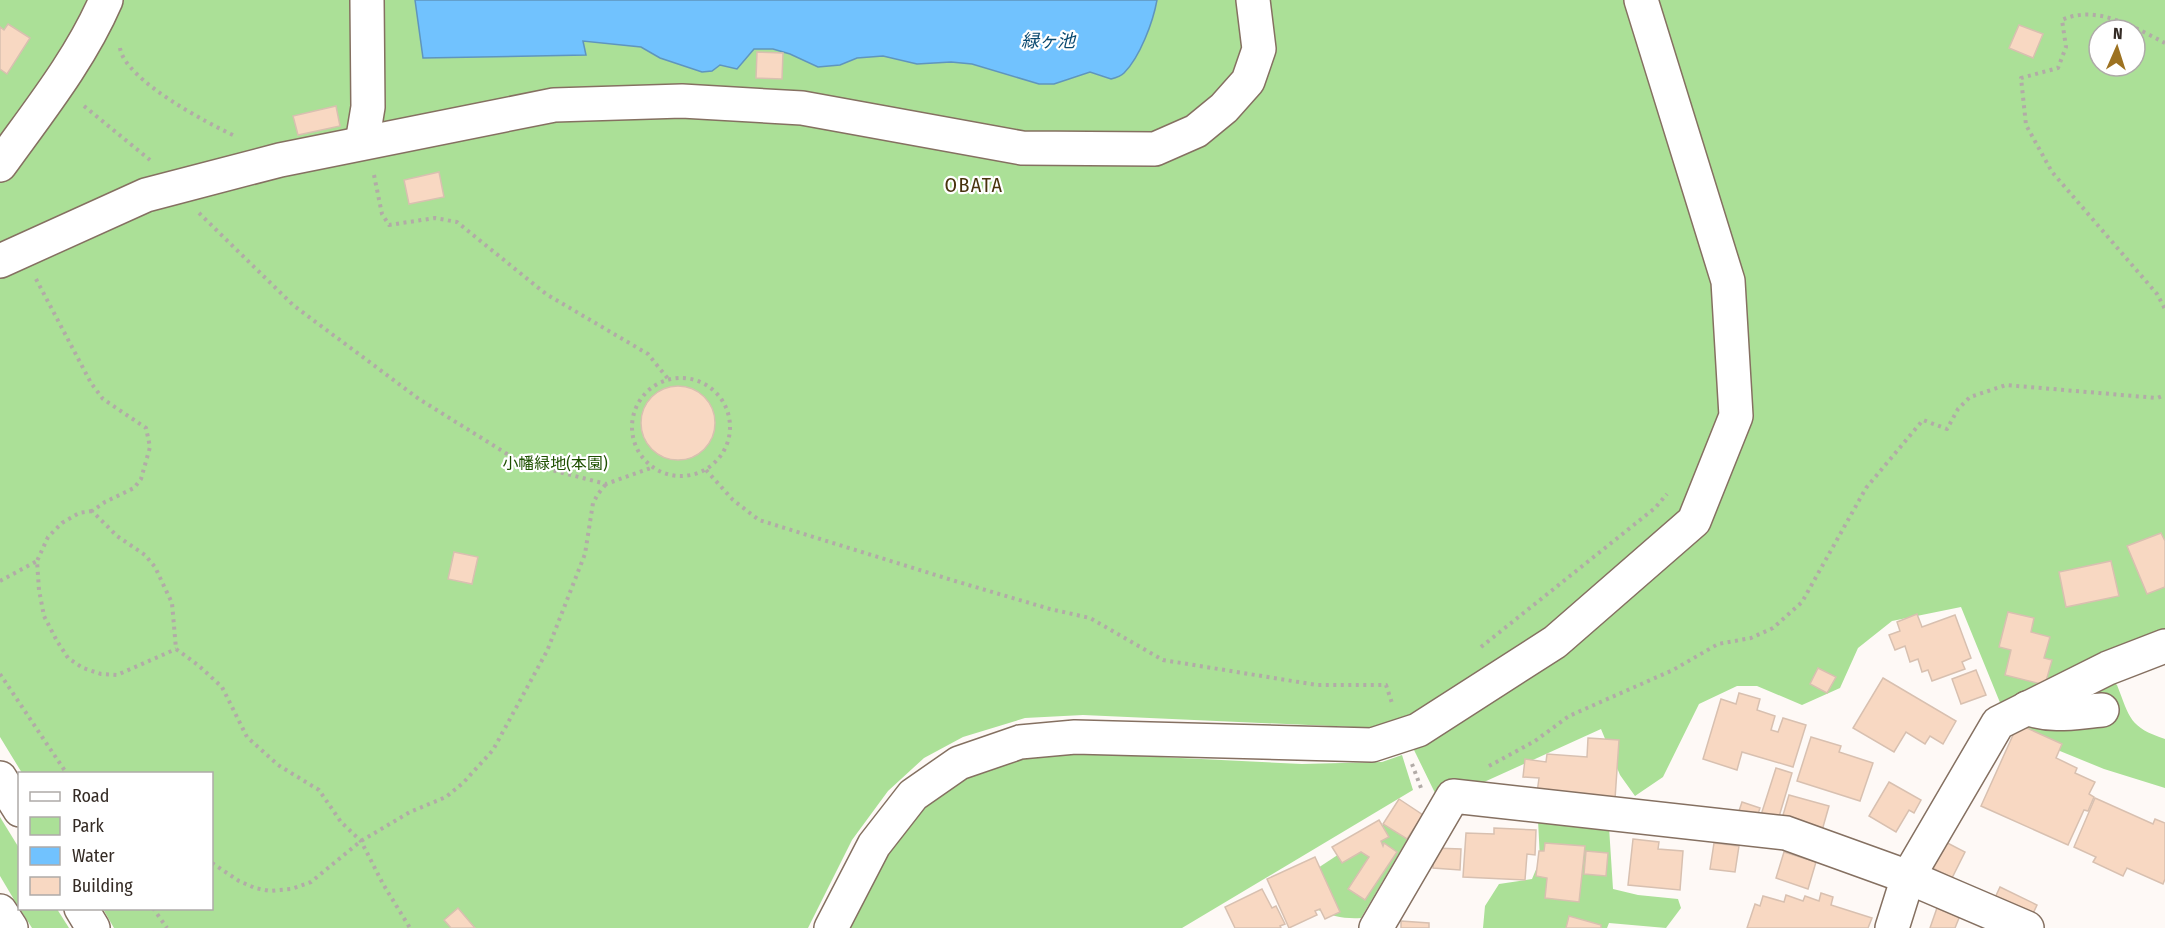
<svg xmlns="http://www.w3.org/2000/svg" width="2165" height="928" viewBox="0 0 2165 928" font-family="'Fira Sans Condensed','Noto Sans JP',sans-serif">
  <rect width="100%" height="100%" fill="#fef9f6"/>
  <g fill="#abe097" fill-rule="evenodd">
    <path d="M 0,0 L 2165,0 L 2165,634 L 2001,705 L 1961,607 L 1892,621 L 1858,648 L 1840,688 L 1802,705 L 1757,686 L 1737,686 L 1699,704 L 1663,777 L 1635,796 L 1620,775 L 1601,729 L 1473,787 L 1435,793 L 1414,750 L 1353,727 L 1083,715 L 1025,718 L 963,737 L 924,758 L 888,791 L 852,840 L 808,928 L 114,928 L 103,909 L 212,908 L 212,774 L 22,773 L 0,737 ZM 2099,30 L 2135,30 L 2135,66 L 2099,66 Z"/>
    <path d="M 2113,681 L 2117,685 C 2130,718 2129,727 2165,739 L 2165,788 L 2104,769 L 2055,749 L 2017,726 L 2069,706 Z"/>
    <path d="M 1079,753 L 1302,764 L 1382,762 L 1402,755 L 1413,790 L 1182,928 L 850,928 C 862,906 871,883 883,861 C 914,804 972,764 1037,756 C 1051,754 1065,754 1079,753 Z"/>
    <path d="M 1409,808 L 1415,810 L 1418,821 L 1361,918 C 1329,920 1310,907 1286,889 Z"/>
    <polygon points="0,817 19,848 19,908 0,876"/>
    <polygon points="1538,820 1609,827 1613,889 1638,895 1678,899 1681,908 1666,928 1609,923 1607,928 1483,928 1485,906 1499,884 1532,879 1540,860"/>
    <polygon points="20,909 57,909 69,928 32,928"/>
  </g>
  <path fill="#71c2fe" stroke="#5f95bd" stroke-width="1.5" d="M 415,0 L 1157,0 C 1153,22 1140,57 1124,73 C 1121,76 1115,78 1111,79 L 1090,72 L 1054,84 L 1039,84 L 972,64 L 951,62 L 917,64 L 883,56 L 857,58 L 840,65 L 818,67 L 790,54 L 773,49 L 754,49 L 737,69 L 720,65 L 712,71 L 702,72 L 660,58 L 641,47 L 583,41 L 586,55 L 423,58 Z"/>
  <g fill="#f8d8c2" stroke="#d8c0b0" stroke-width="1.5">
    <polygon points="8,24 30,38 7,74 0,69 0,27 4,30"/>
    <polygon points="2019,25 2043,34 2033,58 2009,48"/>
    <polygon points="757,52 783,53 782,79 756,78"/>
    <polygon points="336,106 340,126 298,135 293,116"/>
    <polygon points="439,172 444,197 409,204 404,180"/>
    <circle cx="678" cy="423" r="37"/>
    <polygon points="2161,533 2165,541 2165,587 2147,594 2127,546"/>
    <polygon points="454,552 478,557 472,584 448,579"/>
    <polygon points="2111,561 2119,596 2066,607 2059,572"/>
    <polygon points="2008,612 2034,618 2031,632 2050,637 2044,658 2052,660 2045,685 2005,675 2011,650 1999,647"/>
    <polygon points="1917,614 1922,627 1955,615 1971,658 1962,662 1965,669 1932,681 1928,670 1922,672 1918,659 1910,662 1905,646 1895,650 1889,635 1900,631 1897,622"/>
    <polygon points="1818,668 1836,677 1827,693 1810,684"/>
    <polygon points="1976,670 1986,695 1961,704 1952,679"/>
    <polygon points="1883,678 1956,721 1943,744 1930,736 1925,744 1906,732 1894,752 1853,728"/>
    <polygon points="1739,693 1760,699 1757,710 1775,716 1771,730 1778,732 1783,718 1806,725 1793,767 1742,752 1737,770 1703,759 1721,699 1736,704"/>
    <polygon points="2018,724 2062,744 2056,758 2077,768 2075,773 2095,782 2089,794 2094,797 2088,811 2084,810 2068,845 1981,806"/>
    <polygon points="1811,737 1841,746 1839,752 1873,763 1860,801 1797,781"/>
    <polygon points="1588,738 1619,740 1615,799 1537,793 1539,778 1523,777 1525,759 1546,762 1547,754 1587,757"/>
    <polygon points="1776,768 1792,773 1778,820 1761,815"/>
    <polygon points="1889,782 1921,800 1914,813 1909,810 1896,832 1869,816"/>
    <polygon points="1789,795 1829,806 1821,834 1781,822"/>
    <polygon points="2095,798 2153,824 2155,819 2165,823 2165,879 2163,884 2127,868 2123,876 2093,862 2096,857 2074,847"/>
    <polygon points="1399,799 1423,815 1407,839 1383,824"/>
    <polygon points="1742,802 1760,808 1756,820 1738,814"/>
    <polygon points="1379,820 1389,837 1381,841 1383,846 1384,843 1397,852 1365,900 1348,889 1369,857 1361,852 1342,863 1332,847"/>
    <polygon points="1494,828 1536,830 1535,855 1527,854 1525,880 1463,877 1466,833 1494,834"/>
    <polygon points="1932,835 1965,852 1952,878 1919,861"/>
    <polygon points="1633,839 1659,842 1658,849 1683,851 1680,890 1628,885"/>
    <polygon points="1545,843 1585,846 1579,902 1545,898 1547,878 1536,876 1539,851 1544,851"/>
    <polygon points="1714,843 1739,846 1735,872 1710,869"/>
    <polygon points="1434,848 1461,849 1460,870 1433,868"/>
    <polygon points="1586,851 1608,853 1606,876 1584,874"/>
    <polygon points="1784,852 1816,862 1808,889 1776,878"/>
    <polygon points="1315,857 1340,912 1325,919 1320,909 1315,911 1317,915 1289,928 1267,879"/>
    <polygon points="2000,887 2037,905 2031,918 1994,900"/>
    <polygon points="1262,889 1272,908 1276,906 1285,924 1280,926 1281,928 1235,928 1225,907"/>
    <polygon points="1821,893 1833,897 1831,905 1872,918 1868,928 1747,928 1755,904 1760,906 1763,896 1784,902 1786,895 1803,901 1805,896 1819,901"/>
    <polygon points="1938,905 1961,913 1955,928 1930,928"/>
    <polygon points="458,908 475,928 451,928 444,920"/>
    <polygon points="1569,916 1601,925 1601,928 1566,928"/>
    <polygon points="1401,921 1429,923 1429,928 1401,928"/>
  </g>
  <g fill="none" stroke-linecap="round" stroke-linejoin="round">
    <g stroke="#857061" stroke-width="36">
      <g id="minor">
        <polyline points="362,143 368,107 367,0"/>
        <path d="M 0,165 C 38,112 80,60 106,0"/>
        <polyline points="0,261 146,195 280,160 554,105 682,101 802,108 1022,148 1155,149 1196,131 1224,108 1248,81 1259,49 1253,0"/>
        <path d="M 2027,708 C 2051,718 2077,712 2102,710"/>
        <polyline points="0,778 20,810"/>
        <polyline points="81,908 93,928"/>
        <polyline points="0,911 11,928"/>
        <polyline points="831,928 874,845 913,795 959,763 1020,742 1075,737 1372,745 1418,730 1555,642 1694,521 1736,416 1728,281 1641,0"/>
        <polyline points="1376,928 1453,796 1786,833 1908,877 2027,928"/>
        <polyline points="1892,928 1908,877 1998,723 2108,668 2165,646"/>
      </g>
    </g>
    <g stroke="#b2aba7" stroke-width="4" stroke-dasharray="3 4.5" stroke-linecap="butt">
      <path d="M 2165,43 C 2134,27 2096,4 2062,20 L 2066,47 L 2058,68 L 2021,78 L 2026,125 L 2052,172 L 2157,294 L 2165,309"/>
      <path d="M 120,48 C 125,80 207,123 235,136"/>
      <polyline points="84,106 150,160"/>
      <polyline points="374,175 382,214 389,225 435,218 457,222 546,294 648,354 669,380"/>
      <polyline points="199,213 293,305 419,399 520,462 606,484 651,468"/>
      <polyline points="36,279 91,383 103,399 146,428 150,447 141,479 134,488 105,502 92,511 117,536 145,555 155,567 172,603 176,649 198,665 222,687 247,737 278,765 319,790 341,822 361,841 383,884 410,928"/>
      <circle cx="681" cy="427" r="49"/>
      <polyline points="706,470 733,500 759,520 955,581 1050,609 1090,618 1163,660 1317,685 1386,685 1393,706"/>
      <polyline points="92,511 79,513 62,523 48,537 37,561 39,590 44,616 57,641 68,658 83,668 101,674 117,675 176,649"/>
      <polyline points="0,581 37,561"/>
      <polyline points="1481,647 1655,508 1667,494"/>
      <polyline points="0,674 67,774"/>
      <polyline points="1412,764 1421,788"/>
      <polyline points="1489,766 1535,741 1569,716 1673,670 1718,644 1751,638 1773,628 1802,602 1866,488 1923,420 1947,429 1958,409 1970,397 2006,385 2157,398 2165,395"/>
      <polyline points="212,863 239,881 255,888 270,891 291,889 311,882 361,841 410,812 446,797 463,783 493,750 547,651 585,554 593,503 598,494 606,484"/>
      <polyline points="153,908 167,928"/>
    </g>
    <use href="#minor" stroke="#fff" stroke-width="33"/>
  </g>
  <g text-anchor="middle" stroke-width="4.5" stroke-linejoin="round" paint-order="stroke">
    <g font-size="16" fill="#1e5000" stroke="#fff">
      <text x="555" y="469">小幡緑地(本園)</text>
    </g>
    <g font-size="18" font-style="italic" fill="#0a4970" stroke="#fff">
      <text x="1048" y="47">緑ヶ池</text>
    </g>
    <g font-size="20" letter-spacing="1.5" fill="#48330d" stroke="#fff">
      <text x="974" y="192">OBATA</text>
    </g>
  </g>
  <rect x="18" y="772" width="195" height="138" fill="#ffffff" stroke="#aeaaa8" stroke-width="1.5"/>
  <rect x="30" y="792" width="30" height="9" fill="#ffffff" stroke="#aeaaa8" stroke-width="1.5"/>
  <text x="72" y="802" font-size="18" fill="#342b25">Road</text>
  <rect x="30" y="817" width="30" height="18" fill="#abe097" stroke="#aeaaa8" stroke-width="1.5"/>
  <text x="72" y="832" font-size="18" fill="#342b25">Park</text>
  <rect x="30" y="847" width="30" height="18" fill="#71c2fe" stroke="#aeaaa8" stroke-width="1.5"/>
  <text x="72" y="862" font-size="18" fill="#342b25">Water</text>
  <rect x="30" y="877" width="30" height="18" fill="#f8d8c2" stroke="#aeaaa8" stroke-width="1.5"/>
  <text x="72" y="892" font-size="18" fill="#342b25">Building</text>
  <g transform="translate(2117 48) rotate(3)"><circle r="28" fill="#ffffff" stroke="#aeaaa8" stroke-width="1.5"/>
  <path d="M0-4.5L10 22L0 15L-10 22Z" fill="#9d7221"/>
  <text y="-9" font-size="16" font-weight="bold" text-anchor="middle" fill="#342b25">N</text>
  </g>
</svg>
